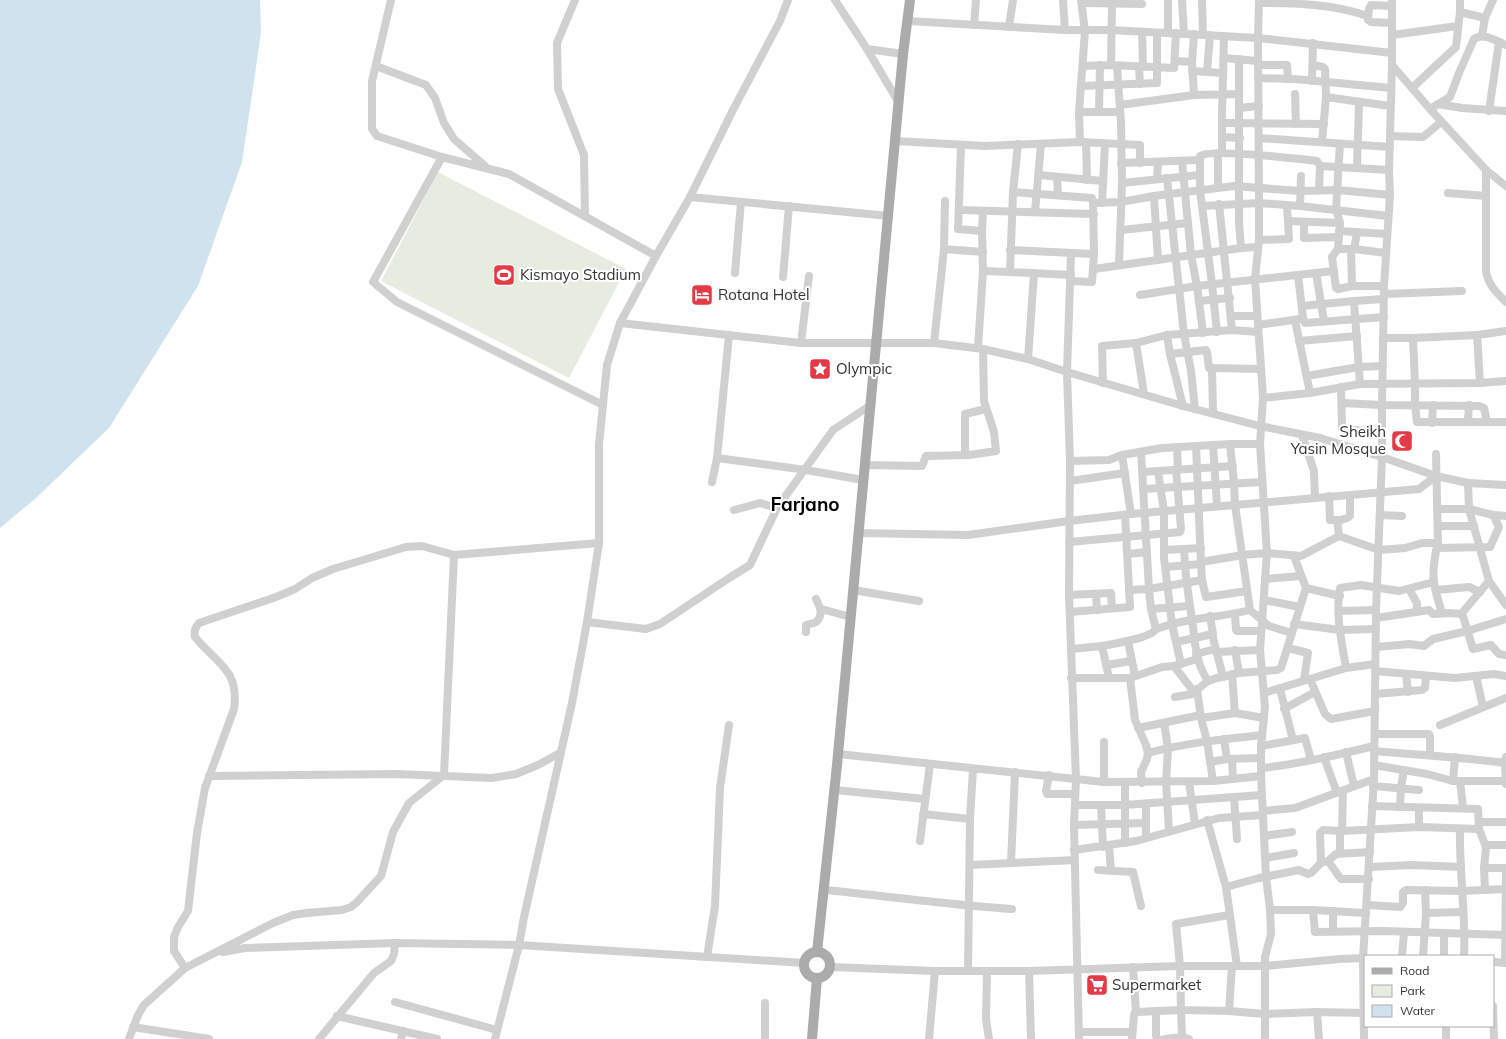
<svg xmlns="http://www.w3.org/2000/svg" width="1506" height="1039" viewBox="0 0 1506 1039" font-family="Mulish,sans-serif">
  <rect width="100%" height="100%" fill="#fff"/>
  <polygon fill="#e6ecdf" points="438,172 626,269 569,378 381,281"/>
  <polygon fill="#cfe2ee" points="0,0 260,0 261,33 242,162 198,286 109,428 36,498 0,528"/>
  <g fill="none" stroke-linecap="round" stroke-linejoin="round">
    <g stroke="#d0d0d0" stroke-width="8">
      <polyline points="391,0 372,81 372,129 377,136 442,157 509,174 656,256"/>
      <polyline points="575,0 557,43 558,89 584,155 585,216"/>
      <polyline points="835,0 867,49 899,103"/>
      <polyline points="1063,0 1065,30"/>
      <polyline points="1182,0 1184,34"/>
      <polyline points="1202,0 1203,35"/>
      <polyline points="1259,0 1258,38 1259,203 1259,240 1255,279 1263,398 1260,444 1267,553 1260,650 1265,707 1261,746 1261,776 1266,876 1270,910 1271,934 1265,957 1265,1039"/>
      <polyline points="1082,3 1142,4"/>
      <path d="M 1259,3 C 1296,3 1333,4 1368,16"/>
      <polyline points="1460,12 1485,18"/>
      <polyline points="908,21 1065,30 1111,30 1258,38 1392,53"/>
      <polyline points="1392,23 1371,22 1368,20 1369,9 1371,5 1392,6"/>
      <polyline points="974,25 976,0"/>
      <polyline points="1009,27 1013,0"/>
      <polyline points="1142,32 1143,67"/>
      <polyline points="1168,33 1168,0"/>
      <polyline points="1194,34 1192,62 1194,95"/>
      <polyline points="1392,35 1458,26"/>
      <polyline points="1482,36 1485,18 1493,0"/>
      <polyline points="867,49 903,54"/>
      <polyline points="1224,58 1258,61"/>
      <polyline points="1239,59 1239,222 1241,248"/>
      <polyline points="1175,61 1192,62"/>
      <polyline points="1111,65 1112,3"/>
      <polyline points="1258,65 1287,65 1288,79"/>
      <polyline points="1313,65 1323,67 1325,69 1326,97 1322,142"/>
      <path d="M 1392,65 L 1430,109 L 1486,170 L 1486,272 C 1489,286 1497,293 1506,302"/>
      <polyline points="376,66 426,85 435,98 444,123 454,139 485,166"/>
      <polyline points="1083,66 1111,65 1174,68 1176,33"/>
      <polyline points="1117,66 1121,123 1122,183 1119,265"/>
      <polyline points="1139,67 1140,84"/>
      <polyline points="1192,71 1223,73"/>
      <polyline points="1207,71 1210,35"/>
      <polyline points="1258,78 1295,79 1391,88"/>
      <polyline points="1312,81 1313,43"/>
      <polyline points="1081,86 1157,83 1157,33"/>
      <polyline points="1412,88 1456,47 1460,12 1460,0"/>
      <polyline points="1295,94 1296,124"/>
      <polyline points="1326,97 1390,106"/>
      <polyline points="1438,104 1462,108 1506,111"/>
      <polyline points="1120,105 1194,95 1239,94"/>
      <polyline points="1239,108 1259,106"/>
      <path d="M 1430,109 L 1450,97 L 1459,73 L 1474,39 C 1482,32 1497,41 1506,45"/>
      <polyline points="1489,111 1499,42"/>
      <polyline points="1079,112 1120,112"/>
      <polyline points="1099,112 1100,65"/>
      <polyline points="1222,123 1324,124"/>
      <polyline points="1390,136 1423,137 1441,122"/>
      <polyline points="1222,137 1240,138"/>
      <polyline points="1259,138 1390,147"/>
      <polyline points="896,141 985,146 1080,142 1140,145 1140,163"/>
      <polyline points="1080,142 1079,112 1085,31 1081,0"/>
      <polyline points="1086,142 1087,180"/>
      <polyline points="1018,144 1013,192 1010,272 1071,275"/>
      <polyline points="961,146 958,229 982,231"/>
      <polyline points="1218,153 1218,187"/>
      <polyline points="1222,153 1222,113 1224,36"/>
      <polyline points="442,157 373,282 397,302 603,405"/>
      <polyline points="1182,161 1191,255 1197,286 1203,333"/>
      <polyline points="1121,163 1199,160"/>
      <polyline points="1320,166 1389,170"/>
      <polyline points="1357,167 1359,102"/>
      <polyline points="1486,170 1506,186"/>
      <polyline points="1039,175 1103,181"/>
      <polyline points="1057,177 1058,195"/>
      <polyline points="1167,178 1184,334 1191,371 1195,409"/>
      <polyline points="1157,179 1158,162"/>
      <polyline points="1122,183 1199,175"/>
      <polyline points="1013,192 1092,198 1093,203 1094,254"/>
      <polyline points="1448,193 1486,196"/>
      <polyline points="1154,196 1158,260"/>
      <polyline points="690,197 889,216"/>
      <polyline points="945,201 944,249 983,252"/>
      <polyline points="1093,203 1121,202 1154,196 1234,186 1300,191 1338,190 1390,195"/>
      <polyline points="1102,203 1105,144"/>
      <polyline points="1219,204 1232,330"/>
      <polyline points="1202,206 1259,203 1300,206 1301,176"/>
      <polyline points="1300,206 1388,216"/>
      <polyline points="960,210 1094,214"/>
      <polyline points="1035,212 1041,144"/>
      <polyline points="1288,221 1340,223"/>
      <polyline points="1304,222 1304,238 1339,237"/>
      <polyline points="1121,230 1188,223"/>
      <polyline points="1339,231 1387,234"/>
      <polyline points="1259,240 1289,239 1287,206"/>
      <polyline points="1338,249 1340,223 1336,209 1340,144"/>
      <polyline points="1351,249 1352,286"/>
      <polyline points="1354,249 1357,233"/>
      <polyline points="1010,250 1094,254 1092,282 1071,281"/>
      <polyline points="1071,254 1067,372 1070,461 1069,595 1076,779 1074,825 1079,1039"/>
      <polyline points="1094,269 1241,248 1258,247"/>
      <polyline points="983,271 1010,272"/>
      <polyline points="735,273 741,202"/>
      <polyline points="1316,273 1324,321"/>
      <polyline points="1298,275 1303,318 1305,323 1384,317"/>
      <polyline points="783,277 789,206"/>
      <polyline points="1384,286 1352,286 1338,289 1336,288 1332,257 1338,249 1354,249 1386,253"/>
      <polyline points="1384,294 1462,291"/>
      <polyline points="1140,295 1197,286 1334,271"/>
      <polyline points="1199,301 1230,298"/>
      <polyline points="1354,301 1360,384"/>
      <polyline points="1302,306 1354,301 1383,299"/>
      <polyline points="1231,316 1257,316"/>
      <polyline points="1295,320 1310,393"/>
      <polyline points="620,323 801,343 934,343 983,349 1028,359 1067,372 1183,406 1260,426 1320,438 1382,457 1436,476 1468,483 1506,485"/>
      <polyline points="1258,325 1300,319"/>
      <path d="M 1217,332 L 1212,284 L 1200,190 L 1200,156 C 1211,148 1299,159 1317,161 L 1320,166 L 1319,190"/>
      <polyline points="1167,335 1170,354 1183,406"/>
      <polyline points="1383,338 1413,338 1477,335"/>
      <polyline points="1413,338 1415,383 1415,405 1417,422 1506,422"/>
      <polyline points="1299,341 1357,336"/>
      <polyline points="801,343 809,276"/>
      <polyline points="934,343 944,249"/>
      <polyline points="1136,343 1144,394"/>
      <polyline points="978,348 983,271 982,231 983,211"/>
      <polyline points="1170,354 1206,350 1207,352 1209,368 1260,369"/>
      <polyline points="1028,359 1034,273"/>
      <polyline points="1212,368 1213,413"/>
      <polyline points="1307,376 1359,367 1383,366"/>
      <polyline points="1103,383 1102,346 1136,343 1167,335 1232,330 1258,332"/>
      <polyline points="1480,383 1477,335 1506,331"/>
      <polyline points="1341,387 1342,429 1382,432"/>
      <polyline points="1263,398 1310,393 1360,384 1480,383 1506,381"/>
      <polyline points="1342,403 1382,405 1479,406 1484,408 1487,422"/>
      <polyline points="1468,421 1469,405"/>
      <polyline points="1432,423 1433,405"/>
      <polyline points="1302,435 1314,471 1315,498"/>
      <polyline points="1230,444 1234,483 1235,505 1250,610 1269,626 1292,633"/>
      <polyline points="1213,445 1217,506"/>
      <polyline points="1196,446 1201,562 1243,555 1267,553 1301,556 1339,536 1379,550 1405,548 1422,543 1437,543"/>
      <polyline points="1177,447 1178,469"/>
      <polyline points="1436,454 1438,548 1490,547 1499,527 1493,515"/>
      <polyline points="965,455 965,414 986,409"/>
      <polyline points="1122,455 1131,514"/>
      <polyline points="717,458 806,470 863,480"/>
      <polyline points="1070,461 1109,460 1122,455 1162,448 1230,444 1260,444"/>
      <polyline points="865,465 922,466 926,456 969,455 996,451 994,432 984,401 983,349"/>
      <path d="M 1158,471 L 1164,511 L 1164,558 L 1172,624 C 1199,617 1223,617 1250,610"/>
      <polyline points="1143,472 1233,466"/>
      <polyline points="1070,481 1125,473"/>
      <polyline points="712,482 717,458 729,335"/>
      <polyline points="1468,483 1469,509 1489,581 1506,605"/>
      <polyline points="1143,489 1262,482"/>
      <path d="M 1329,496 L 1330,520 C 1336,520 1345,521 1350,516 L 1350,495"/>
      <polyline points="1437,509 1469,509 1493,515 1506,516"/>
      <polyline points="734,510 760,503 777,508"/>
      <polyline points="1380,515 1402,516"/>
      <polyline points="1337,520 1339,536"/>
      <polyline points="1438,526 1474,526"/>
      <polyline points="858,533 968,535 1069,521 1131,514 1419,489 1436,476"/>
      <polyline points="1069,542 1180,532 1181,529 1176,469"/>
      <path d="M 1438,548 L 1436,550 C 1435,560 1432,571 1434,582 C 1435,592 1439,603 1442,613"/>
      <path d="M 1184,549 C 1185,573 1188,595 1192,619 C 1195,641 1195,662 1208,681"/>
      <polyline points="1164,550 1201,548"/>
      <polyline points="1128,554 1147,552"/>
      <polyline points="1201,562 1202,580 1206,597 1247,591"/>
      <polyline points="1165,567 1201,564"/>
      <polyline points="1265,579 1301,576"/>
      <polyline points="1489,581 1462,613 1473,649 1491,645 1499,654 1506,655"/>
      <polyline points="1306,588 1340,596"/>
      <polyline points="1409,589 1417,603 1417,612"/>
      <polyline points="853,590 919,601"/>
      <polyline points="1129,590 1149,589 1202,580"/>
      <polyline points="1436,590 1469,587 1480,592"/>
      <polyline points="1096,594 1097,610"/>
      <polyline points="1069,595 1111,593 1112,608"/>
      <polyline points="1264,600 1300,607"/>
      <polyline points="821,609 851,617"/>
      <polyline points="1151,609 1189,606"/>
      <polyline points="1339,611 1376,610"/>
      <polyline points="1070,612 1130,607 1125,515"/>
      <polyline points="1235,614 1236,630 1237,631 1261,631"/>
      <polyline points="1376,618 1429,610 1433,614 1449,613 1462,614"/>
      <polyline points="587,622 646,629 660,624 729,578 750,565 777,508 833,430 871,405"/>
      <polyline points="1294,624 1340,630 1376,629"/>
      <polyline points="1156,629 1172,624 1181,664"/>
      <path d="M 806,632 L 806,625 C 809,624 813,624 816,622 C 824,615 820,607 816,599"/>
      <polyline points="1212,634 1223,677"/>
      <polyline points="1128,641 1135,676"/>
      <polyline points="1176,642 1213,634 1210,616"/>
      <path d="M 1102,646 C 1113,644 1151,638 1156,629 L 1151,609 L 1149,589 L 1141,452"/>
      <polyline points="1376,647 1410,644 1424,646 1433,639 1467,631 1506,619"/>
      <polyline points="1288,648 1308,653 1304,680"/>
      <polyline points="1071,649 1102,646 1109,678"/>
      <polyline points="1235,650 1239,673"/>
      <polyline points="1216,652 1260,650"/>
      <polyline points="1196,654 1215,649"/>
      <polyline points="1107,665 1131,661"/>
      <polyline points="1174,666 1194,692"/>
      <path d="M 1346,668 C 1342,644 1335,613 1340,588 L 1361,585 L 1399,591 L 1434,582"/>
      <polyline points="1375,671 1455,678 1494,674 1506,676"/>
      <polyline points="1232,674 1235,713"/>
      <polyline points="1406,674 1408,692"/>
      <polyline points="1476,676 1483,707"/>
      <polyline points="1071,678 1130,678 1162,667 1174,666 1197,659"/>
      <polyline points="1130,678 1135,720 1146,745 1148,753 1147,759 1141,772 1142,783"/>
      <polyline points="1310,679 1325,714 1331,719 1375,711"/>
      <polyline points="1197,689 1201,718 1207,741 1213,781"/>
      <polyline points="1280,689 1293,740"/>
      <polyline points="1264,693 1346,668 1375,664"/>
      <polyline points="1375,694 1422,690 1425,688 1426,676"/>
      <polyline points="1175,697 1192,694 1208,681 1217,678 1239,673 1277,670 1281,668 1306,588 1294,556"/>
      <polyline points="1284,709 1315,692"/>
      <polyline points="1201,718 1235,713 1264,718"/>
      <polyline points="1164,723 1168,748 1166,782 1169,831"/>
      <polyline points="1440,725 1506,698"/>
      <polyline points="1138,728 1201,715"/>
      <polyline points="1375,734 1429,734 1430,737 1430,755"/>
      <polyline points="1224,739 1227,759"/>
      <polyline points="1104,742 1104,782"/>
      <polyline points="1261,746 1305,738 1311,760"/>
      <path d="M 1374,751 C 1418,755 1461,757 1505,763 L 1506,757"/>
      <polyline points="1346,752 1354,786"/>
      <path d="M 1148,753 C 1185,743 1224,739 1262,735"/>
      <polyline points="838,754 1104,782 1213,781 1261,776"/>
      <polyline points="1324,757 1337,793"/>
      <polyline points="1232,759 1233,779"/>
      <polyline points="1210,762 1227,759 1261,758"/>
      <polyline points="1505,763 1506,784"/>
      <polyline points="1374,765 1427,774 1453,781 1506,781"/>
      <path d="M 1261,768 C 1300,764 1337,755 1374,746"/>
      <polyline points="1049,775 1046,791 1047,794 1075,794"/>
      <polyline points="209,776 397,774 492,778 516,774 538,765 560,753"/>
      <polyline points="1453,781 1455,757"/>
      <polyline points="1460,781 1463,808"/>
      <polyline points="1189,782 1195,824"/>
      <polyline points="1125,783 1125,843"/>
      <polyline points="1373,786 1419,790"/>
      <polyline points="835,790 925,799"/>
      <polyline points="1234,797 1237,839"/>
      <polyline points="1146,804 1146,838"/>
      <polyline points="1075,805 1124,805 1262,795"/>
      <polyline points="1101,805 1103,847"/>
      <polyline points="1372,806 1478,809 1479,829 1486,847 1484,868 1485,890"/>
      <polyline points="1400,807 1401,787 1404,770"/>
      <polyline points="1263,811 1295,808 1374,779"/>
      <polyline points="923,814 970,819"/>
      <polyline points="1207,820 1226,887 1237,966"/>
      <polyline points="1479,822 1506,822"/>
      <polyline points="1074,825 1145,823"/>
      <polyline points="1419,827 1419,808"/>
      <path d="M 1460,829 C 1459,871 1466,914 1464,956"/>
      <polyline points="1340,831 1340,853"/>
      <polyline points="1342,831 1343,791"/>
      <polyline points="1264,836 1292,832"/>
      <polyline points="920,841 930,764"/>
      <polyline points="1485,845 1506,845"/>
      <polyline points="1109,846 1111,870"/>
      <polyline points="1074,850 1136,841 1219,818 1263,815"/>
      <polyline points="1266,858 1294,853"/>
      <polyline points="1328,861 1341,879 1369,879"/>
      <polyline points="1011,863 1015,772"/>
      <polyline points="1321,863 1320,833 1323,830 1342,831 1419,827 1479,829"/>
      <polyline points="970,865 1075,860"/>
      <polyline points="1370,867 1412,865 1461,867"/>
      <polyline points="1484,868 1506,868"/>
      <polyline points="1098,870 1133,872 1141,906"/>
      <polyline points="1226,887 1259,878 1299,870 1308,874 1311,873 1321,863 1328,861 1336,854 1370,852"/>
      <path d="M 825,890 C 887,896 949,905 1012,909"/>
      <polyline points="1367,905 1400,907 1403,903 1403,892 1406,890 1461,891 1506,889"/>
      <polyline points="1270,910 1313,910 1315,932 1384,931 1506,935"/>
      <polyline points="1313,910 1366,913"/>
      <polyline points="1333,911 1333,931"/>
      <polyline points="1426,913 1463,912"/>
      <polyline points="1229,915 1176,924 1180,966 1181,1010 1229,1011 1265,1014 1317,1012 1365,1013"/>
      <polyline points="223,952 245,948 395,943 519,945 804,963"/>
      <polyline points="1402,956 1404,933"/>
      <polyline points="1423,956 1426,913 1425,890"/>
      <polyline points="1444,956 1444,934"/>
      <polyline points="707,957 715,906 720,788 729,725"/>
      <polyline points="1493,962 1506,963"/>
      <polyline points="1505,963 1506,874"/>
      <polyline points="830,967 935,971 1029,971 1180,966 1265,966 1340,959 1365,958"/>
      <polyline points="1133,967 1136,1012"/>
      <path d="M 185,968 L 174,951 L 174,937 L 178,927 L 188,911 L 197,833 L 205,788 L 234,709 C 240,670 216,663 195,637 C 194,631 195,628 199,623 L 276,597 L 295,589 L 312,578 L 333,569 L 406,547 L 422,546 L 454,555 L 599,543"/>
      <polyline points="968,971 970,819 973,769"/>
      <polyline points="987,971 986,1019 989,1039"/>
      <polyline points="1029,971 1031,1039"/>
      <polyline points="395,1002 497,1030"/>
      <polyline points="765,1003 765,1039"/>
      <polyline points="1493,1006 1494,1039"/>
      <polyline points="1156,1011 1156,1036 1158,1039"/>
      <polyline points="1229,1011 1232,966"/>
      <polyline points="1317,1012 1319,1039"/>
      <polyline points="337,1016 437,1039"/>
      <polyline points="133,1027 209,1039"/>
      <polyline points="1079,1032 1132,1032"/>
      <polyline points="129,1039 138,1015 144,1005 185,968 273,923 293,915 307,913 342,910 351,907 357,902 381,876 393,832 409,803 444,775 454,555"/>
      <polyline points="319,1039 374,973 391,961 394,954 395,943"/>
      <polyline points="401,1039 403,1031"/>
      <polyline points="495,1039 519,945 524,917 572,703 587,622 599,543 599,444 607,365 620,323 656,256 690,197 734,108 780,21 788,0"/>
      <polyline points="929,1039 935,971"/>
      <polyline points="1132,1039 1134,1015 1135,1012 1138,1012 1181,1010 1182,1037"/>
      <polyline points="1165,1039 1182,1037 1189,1039"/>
      <polyline points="1364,1039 1363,958 1374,779 1376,610 1382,457 1382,405 1384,286 1390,195 1389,170 1392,65 1392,0"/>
      <polyline points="1446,1039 1446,1026"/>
    </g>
    <g stroke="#ababab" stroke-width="10">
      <polyline points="817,952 837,765 903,54 910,0"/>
      <circle cx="817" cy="965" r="13"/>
      <polyline points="812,1039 817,978"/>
    </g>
  </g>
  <defs>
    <g id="stadium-square" transform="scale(1.15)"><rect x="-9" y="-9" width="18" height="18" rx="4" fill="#e63946" stroke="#fff"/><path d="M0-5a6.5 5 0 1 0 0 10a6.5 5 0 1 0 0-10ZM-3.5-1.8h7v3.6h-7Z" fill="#fff"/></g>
    <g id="hotel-square" transform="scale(1.15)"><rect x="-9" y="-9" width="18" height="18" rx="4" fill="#e63946" stroke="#fff"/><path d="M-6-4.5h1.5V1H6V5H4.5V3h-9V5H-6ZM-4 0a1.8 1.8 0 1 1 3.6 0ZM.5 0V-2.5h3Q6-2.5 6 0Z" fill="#fff"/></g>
    <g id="sight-square" transform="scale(1.15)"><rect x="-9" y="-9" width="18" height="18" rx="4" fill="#e63946" stroke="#fff"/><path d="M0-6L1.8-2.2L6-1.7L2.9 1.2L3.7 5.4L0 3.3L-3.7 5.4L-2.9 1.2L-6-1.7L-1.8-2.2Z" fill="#fff"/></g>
    <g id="mosque-square" transform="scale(1.15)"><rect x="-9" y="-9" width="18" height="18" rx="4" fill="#e63946" stroke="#fff"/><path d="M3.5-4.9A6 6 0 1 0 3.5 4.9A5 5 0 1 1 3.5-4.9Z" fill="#fff"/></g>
    <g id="supermarket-square" transform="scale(1.15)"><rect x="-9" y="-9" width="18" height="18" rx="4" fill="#e63946" stroke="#fff"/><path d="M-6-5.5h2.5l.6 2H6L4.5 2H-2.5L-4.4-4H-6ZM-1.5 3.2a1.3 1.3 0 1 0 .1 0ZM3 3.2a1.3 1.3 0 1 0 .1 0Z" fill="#fff"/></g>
  </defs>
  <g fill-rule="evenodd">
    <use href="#stadium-square" x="504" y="275"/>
    <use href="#hotel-square" x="702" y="295"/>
    <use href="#sight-square" x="820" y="369"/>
    <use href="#mosque-square" x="1402" y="441"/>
    <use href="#supermarket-square" x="1097" y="985"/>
  </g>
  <g text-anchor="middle" stroke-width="4" stroke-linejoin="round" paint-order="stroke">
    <g font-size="15" fill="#333" stroke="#fff" text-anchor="start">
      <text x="520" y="280">Kismayo Stadium</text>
      <text x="718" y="300">Rotana Hotel</text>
      <text x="836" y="374">Olympic</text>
      <text x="1386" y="437" text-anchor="end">Sheikh<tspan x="1386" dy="17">Yasin Mosque</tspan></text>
      <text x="1112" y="990">Supermarket</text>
    </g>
    <g font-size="19" font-weight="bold" fill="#000" stroke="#fff">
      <text x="805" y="511">Farjano</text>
    </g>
  </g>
  <rect x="1364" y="955" width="130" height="72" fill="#ffffff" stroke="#adadad"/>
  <rect x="1372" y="968" width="20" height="6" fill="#ababab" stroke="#adadad"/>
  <text x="1400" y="975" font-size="12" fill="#333333">Road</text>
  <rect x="1372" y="985" width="20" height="12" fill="#e6ecdf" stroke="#adadad"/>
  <text x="1400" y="995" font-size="12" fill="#333333">Park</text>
  <rect x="1372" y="1005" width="20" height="12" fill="#cfe2ee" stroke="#adadad"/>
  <text x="1400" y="1015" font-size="12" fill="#333333">Water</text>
</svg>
